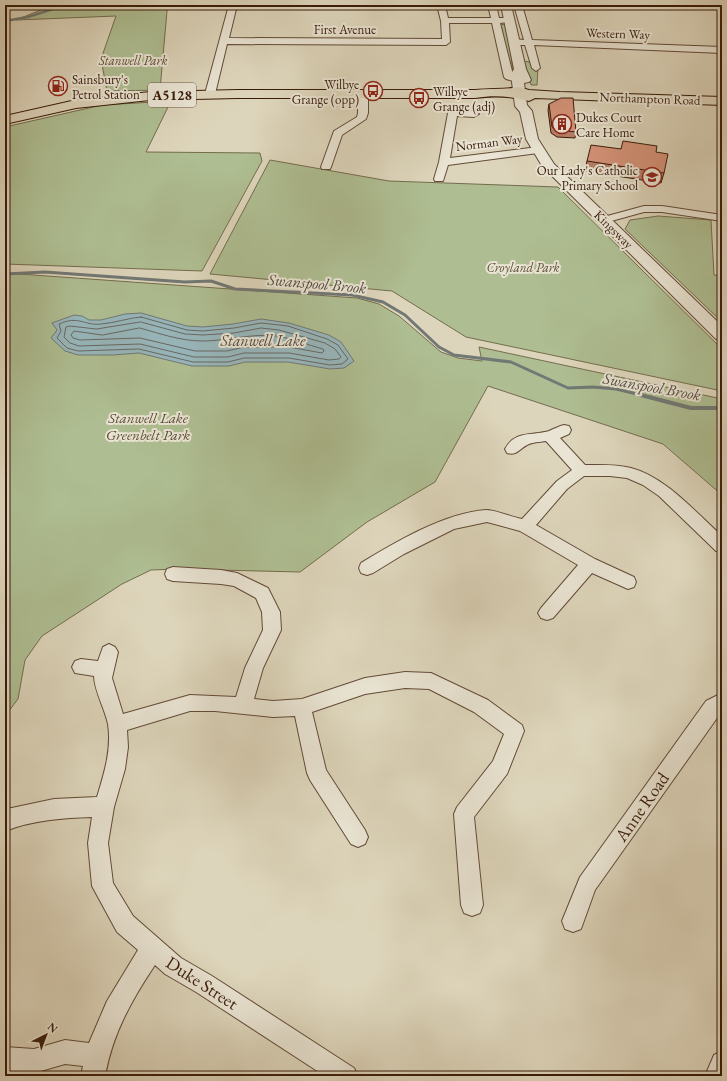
<svg xmlns="http://www.w3.org/2000/svg" width="727" height="1081" viewBox="0 0 727 1081" font-family="'EB Garamond',serif">
  <rect width="100%" height="100%" fill="#ddd5bb"/>
  <filter id="stains"><feTurbulence type="fractalNoise" baseFrequency=".005" numOctaves="4"/><feColorMatrix values="0 0 0 0 .2 0 0 0 0 .09 0 0 0 0 .02 0 0 0 .5 -.17"/></filter>
  <radialGradient id="worn" r=".72"><stop offset=".6" stop-color="#630" stop-opacity="0"/><stop offset="1" stop-color="#630" stop-opacity=".3"/></radialGradient>
  <g fill="#aebe92" stroke="#746c4e">
    <polygon points="53,5 169,5 167,11 160,90 107,91 101,59 116,16 16,20"/>
    <polygon points="501,24 505,25 510,42 513,75 511,74 500,26"/>
    <polygon points="524,61 530,62 538,68 537,85 531,85"/>
    <polygon points="171,101 146,152 260,153 262,161 202,271 5,264 5,127 102,105"/>
    <polygon points="270,160 389,181 558,187 722,349 722,391 466,337 392,291 210,274"/>
    <polygon points="658,216 711,220 714,275 722,276 722,322 625,229 630,220"/>
    <polygon points="5,273 357,298 379,304 399,316 441,352 458,358 482,361 479,347 722,399 722,495 663,444 488,386 435,482 367,522 300,572 177,569 151,570 122,584 42,636 25,660 18,699 5,716"/>
  </g>
  <polygon fill="#97b6bb" stroke="#717875" points="141,313 187,326 203,327 233,324 261,319 289,323 329,335 341,342 354,361 344,368 330,369 288,362 245,362 229,366 192,366 139,353 113,355 78,355 65,351 51,338 57,330 52,323 74,315 82,316 89,320 101,320 125,314"/>
  <g fill="none" stroke-linecap="round" stroke-linejoin="round">
    <g stroke="#686863" stroke-width="1">
      <path d="M 141,317 L 187,330 L 203,331 L 234,328 L 261,323 L 288,326 L 327,339 L 338,345 L 348,359 L 342,364 L 330,365 L 289,358 L 244,358 L 228,362 L 193,362 L 139,349 L 78,351 L 67,348 L 57,338 L 61,331 L 59,324 C 79,315 84,326 101,324 C 115,323 128,318 141,317 Z"/>
      <polygon points="141,322 185,334 203,335 234,333 261,328 279,330 325,343 335,349 341,357 339,359 329,360 289,353 244,353 228,357 194,357 140,344 79,346 70,343 64,337 66,327 70,326 96,329"/>
      <path d="M 140,328 C 161,334 181,341 203,341 C 226,341 253,333 276,336 C 291,338 308,345 323,349 L 324,351 L 322,353 L 289,347 L 244,347 L 227,351 L 195,351 L 140,338 L 80,340 L 73,338 L 71,335 L 74,331 L 102,335 Z"/>
    </g>
    <polyline stroke="#717875" stroke-width="2.5" points="5,21 28,17 65,5"/>
    <polyline stroke="#717875" stroke-width="3" points="5,274 45,272 185,282 211,281 235,289 352,295 383,302 405,315 439,347 454,355 511,362 568,388 593,387 616,389 641,395"/>
    <polyline stroke="#717875" stroke-width="4" points="637,394 691,408 722,408"/>
    <g stroke="#624a37" stroke-width="2">
      <g id="minor">
        <polygon points="229,5 237,5 229,38 442,39 441,21 437,5 445,5 448,18 491,18 488,5 496,5 499,18 505,18 509,20 508,22 500,23 513,75 520,77 522,79 517,82 506,79 504,77 492,23 449,23 450,42 446,45 227,44 215,94 213,96 207,96 205,94"/>
        <polygon points="514,5 522,5 532,40 722,47 722,53 534,45 540,68 536,71 532,68 525,45 514,45 510,42 514,39 524,40"/>
        <polygon points="661,5 722,5 722,9 665,7"/>
        <polygon points="363,91 368,94 368,113 366,119 342,135 331,167 330,169 322,169 321,167 334,131 357,117 358,113 358,94"/>
        <polygon points="453,110 474,111 479,114 474,117 457,116 450,158 538,147 543,150 538,153 448,165 443,181 435,181 434,179 439,162 448,113"/>
        <polygon points="644,206 662,206 722,215 722,221 662,212 644,212 604,223 598,220 600,218"/>
        <path d="M 564,425 L 569,426 L 571,430 L 569,434 L 560,438 L 585,465 C 600,465 616,464 631,468 C 666,477 696,513 722,536 L 722,552 L 716,551 L 659,496 L 643,485 L 627,478 L 610,476 L 584,476 L 567,489 L 536,525 L 595,559 L 634,577 L 636,582 L 634,587 L 628,589 L 592,573 L 553,618 L 547,620 L 541,618 L 538,613 L 541,608 L 578,565 L 520,531 L 487,522 L 454,529 L 404,554 L 373,573 L 367,575 L 361,573 L 359,568 L 361,563 C 396,542 444,513 486,510 C 495,510 512,517 522,519 L 557,481 L 572,470 L 546,441 C 540,442 532,442 527,445 C 519,449 517,456 507,453 L 505,449 C 515,430 533,436 549,431 C 554,429 559,426 564,425 Z"/>
        <path d="M 173,567 L 221,570 L 237,573 L 268,588 L 280,612 L 281,630 L 263,668 L 254,699 L 273,701 L 302,699 L 365,678 L 405,672 L 431,673 L 488,700 L 522,725 L 524,731 L 507,774 L 474,817 L 483,905 L 480,913 L 472,916 L 464,913 L 461,905 L 454,814 L 457,807 L 493,761 L 504,734 L 474,712 L 429,689 L 405,688 L 365,694 L 312,712 L 326,770 L 365,830 L 368,837 L 365,844 L 358,847 L 351,844 L 310,780 L 307,773 L 295,716 L 273,717 L 215,711 L 190,711 L 127,730 L 128,747 L 125,769 L 114,807 L 108,843 L 113,883 L 133,916 L 181,958 L 212,976 L 354,1068 L 358,1076 L 325,1076 L 196,992 L 165,974 L 155,965 C 131,1001 113,1033 105,1076 L 81,1076 L 83,1066 L 65,1064 L 34,1073 L 5,1071 L 5,1047 L 34,1049 L 65,1040 L 89,1043 L 107,1001 L 138,950 L 117,932 L 92,886 L 88,843 L 92,817 C 63,818 33,820 5,831 L 5,810 L 7,809 L 54,799 L 97,797 C 104,774 112,749 108,724 C 105,709 94,690 94,676 L 75,673 L 72,667 L 75,661 L 81,659 L 98,661 L 103,647 L 109,644 L 115,647 L 118,652 L 112,678 L 123,714 L 190,695 L 236,697 L 245,668 L 263,630 L 262,612 L 256,598 L 234,586 L 221,584 L 173,581 L 167,579 L 165,574 L 167,569 Z"/>
        <polygon points="722,693 722,711 595,890 581,929 573,932 565,929 562,921 580,877 706,701"/>
        <polygon points="722,1051 722,1076 705,1076 714,1055"/>
      </g>
    </g>
    <g stroke="#624a37" stroke-width="2">
      <polygon id="tertiary" points="501,5 511,5 526,69 531,80 529,82 524,83 527,105 532,111 538,139 554,164 722,326 722,340 716,339 542,166 526,139 520,112 515,106 511,74 514,69"/>
    </g>
    <g stroke="#391b0b" stroke-width="2">
      <path id="primary" d="M 518,87 L 529,90 L 560,92 L 722,97 L 722,105 L 535,98 L 529,101 C 511,96 494,95 475,98 L 238,98 L 150,100 L 76,108 L 5,124 L 5,116 L 76,100 L 150,92 L 238,90 L 475,90 C 489,88 505,90 518,87 Z"/>
    </g>
    <use href="#minor" fill="#e9e4d3" fill-rule="evenodd"/>
    <use href="#tertiary" fill="#e9e4d3" fill-rule="evenodd"/>
    <use href="#primary" fill="#ddd5bb" fill-rule="evenodd"/>
  </g>
  <g fill="#b77e68" stroke="#391b0b">
    <polygon points="549,104 576,132 575,138 557,137 551,133 548,110"/>
    <polygon points="621,149 656,152 664,173 661,183 585,171 587,161"/>
  </g>
  <g fill="#d59379" stroke="#391b0b">
    <polygon points="561,98 573,98 576,132 558,130 552,127 549,104"/>
    <polygon points="623,141 657,146 656,152 668,154 664,173 587,161 591,145 621,149"/>
  </g>
  <defs>
    <g id="fuel-ring" transform="scale(1)"><circle r="9.5" fill="#e9e4d3" stroke="#8f2418" stroke-width="1.5"/><path d="M-5.5-6h7V0h2V4h1.3V-2.5L3-4.5l.8-.8L6-3V5H2.5V1h-1V6h-7ZM-4.2-4.7v3.2H.2V-4.7Z" fill="#8f2418"/></g>
    <g id="bus-ring" transform="scale(1)"><circle r="9.5" fill="#e9e4d3" stroke="#8f2418" stroke-width="1.5"/><path d="M-5-6H5V4H4V6H2V4H-2V6H-4V4H-5ZM-3.5-4V0h7V-4ZM-3.5 1.2v1.5H-2V1.2ZM2 1.2v1.5H3.5V1.2Z" fill="#8f2418"/></g>
    <g id="building-ring" transform="scale(1)"><circle r="9.5" fill="#e9e4d3" stroke="#8f2418" stroke-width="1.5"/><path d="M-4-6H4V6H1V3H-1V6H-4ZM-2.5-4.3h1.7v1.8h-1.7ZM.8-4.3h1.7v1.8H.8ZM-2.5-1h1.7V.8h-1.7ZM.8-1h1.7V.8H.8Z" fill="#8f2418"/></g>
    <g id="school-ring" transform="scale(1)"><circle r="9.5" fill="#e9e4d3" stroke="#8f2418" stroke-width="1.5"/><path d="M0-5L7-2L0 1L-7-2ZM-4 1L0 2.5L4 1V4Q0 6-4 4Z" fill="#8f2418"/></g>
  </defs>
  <g fill-rule="evenodd">
    <use href="#fuel-ring" x="58" y="86"/>
    <use href="#bus-ring" x="373" y="91"/>
    <use href="#bus-ring" x="419" y="98"/>
    <use href="#building-ring" x="562" y="124"/>
    <use href="#school-ring" x="652" y="177"/>
  </g>
  <g text-anchor="middle" stroke-width="4" stroke-linejoin="round" paint-order="stroke">
    <g font-size="13" fill="#391b0b" stroke="#e9e4d3">
      <text x="345" y="34">First Avenue</text>
      <text transform="translate(618 33) rotate(2)" y="5">Western Way</text>
      <text transform="translate(650 98) rotate(2)" y="5">Northampton Road</text>
      <text transform="translate(489 142) rotate(-7)" y="5">Norman Way</text>
      <text transform="translate(614 229) rotate(44)" y="5">Kingsway</text>
    </g>
    <g font-size="13" font-style="italic" fill="#5c4c34" stroke="#e9e4d3">
      <text x="133" y="65">Stanwell Park</text>
      <text x="523" y="272">Croyland Park</text>
    </g>
    <g font-size="13" fill="#391b0b" stroke="#e9e4d3" text-anchor="start">
      <text x="72" y="84">Sainsbury's<tspan x="72" dy="15">Petrol Station</tspan></text>
      <text x="359" y="89" text-anchor="end">Wilbye<tspan x="359" dy="15">Grange (opp)</tspan></text>
      <text x="433" y="96">Wilbye<tspan x="433" dy="15">Grange (adj)</tspan></text>
      <text x="576" y="122">Dukes Court<tspan x="576" dy="15">Care Home</tspan></text>
      <text x="638" y="175" text-anchor="end">Our Lady's Catholic<tspan x="638" dy="15">Primary School</tspan></text>
    </g>
    <rect fill="#e9e4d3" stroke="#6e5747" stroke-width="1" x="148" y="83" width="48" height="24" rx="3"/>
    <g font-size="14" font-weight="bold" fill="#391b0b">
      <text x="172" y="100">A5128</text>
    </g>
    <g font-size="15" font-style="italic" fill="#5c4c34" stroke="#e9e4d3">
      <text x="148" y="423">Stanwell Lake<tspan x="148" dy="17">Greenbelt Park</tspan></text>
    </g>
    <g font-size="16" font-style="italic" fill="#554a40" stroke="#e9e4d3">
      <text transform="translate(317 283) rotate(5)" y="6">Swanspool Brook</text>
      <text x="263" y="346">Stanwell Lake</text>
      <text transform="translate(652 386) rotate(10)" y="6">Swanspool Brook</text>
    </g>
    <g font-size="18" fill="#391b0b" stroke="#e9e4d3">
      <text transform="translate(642 807) rotate(-55)" y="6">Anne Road</text>
      <text transform="translate(202 983) rotate(33)" y="6">Duke Street</text>
    </g>
  </g>
  <rect width="727" height="1081" fill="none" stroke="#ddd5bb" stroke-width="20"/>
  <rect x="6" y="6" width="715" height="1069" fill="none" stroke="#391b0b" stroke-width="2"/>
  <rect x="10" y="10" width="707" height="1061" fill="none" stroke="#391b0b"/>
  <g transform="translate(46 1035) rotate(42)" stroke="#e9e4d3" stroke-width="3" paint-order="stroke">
  <path d="M0-3L7 15L0 10L-7 15Z" fill="#391b0b"/>
  <text y="-6" font-size="11" font-weight="bold" text-anchor="middle" fill="#391b0b">N</text>
  </g>
  <rect width="100%" height="100%" filter="url(#stains)"/>
  <rect width="100%" height="100%" fill="url(#worn)"/>
</svg>
